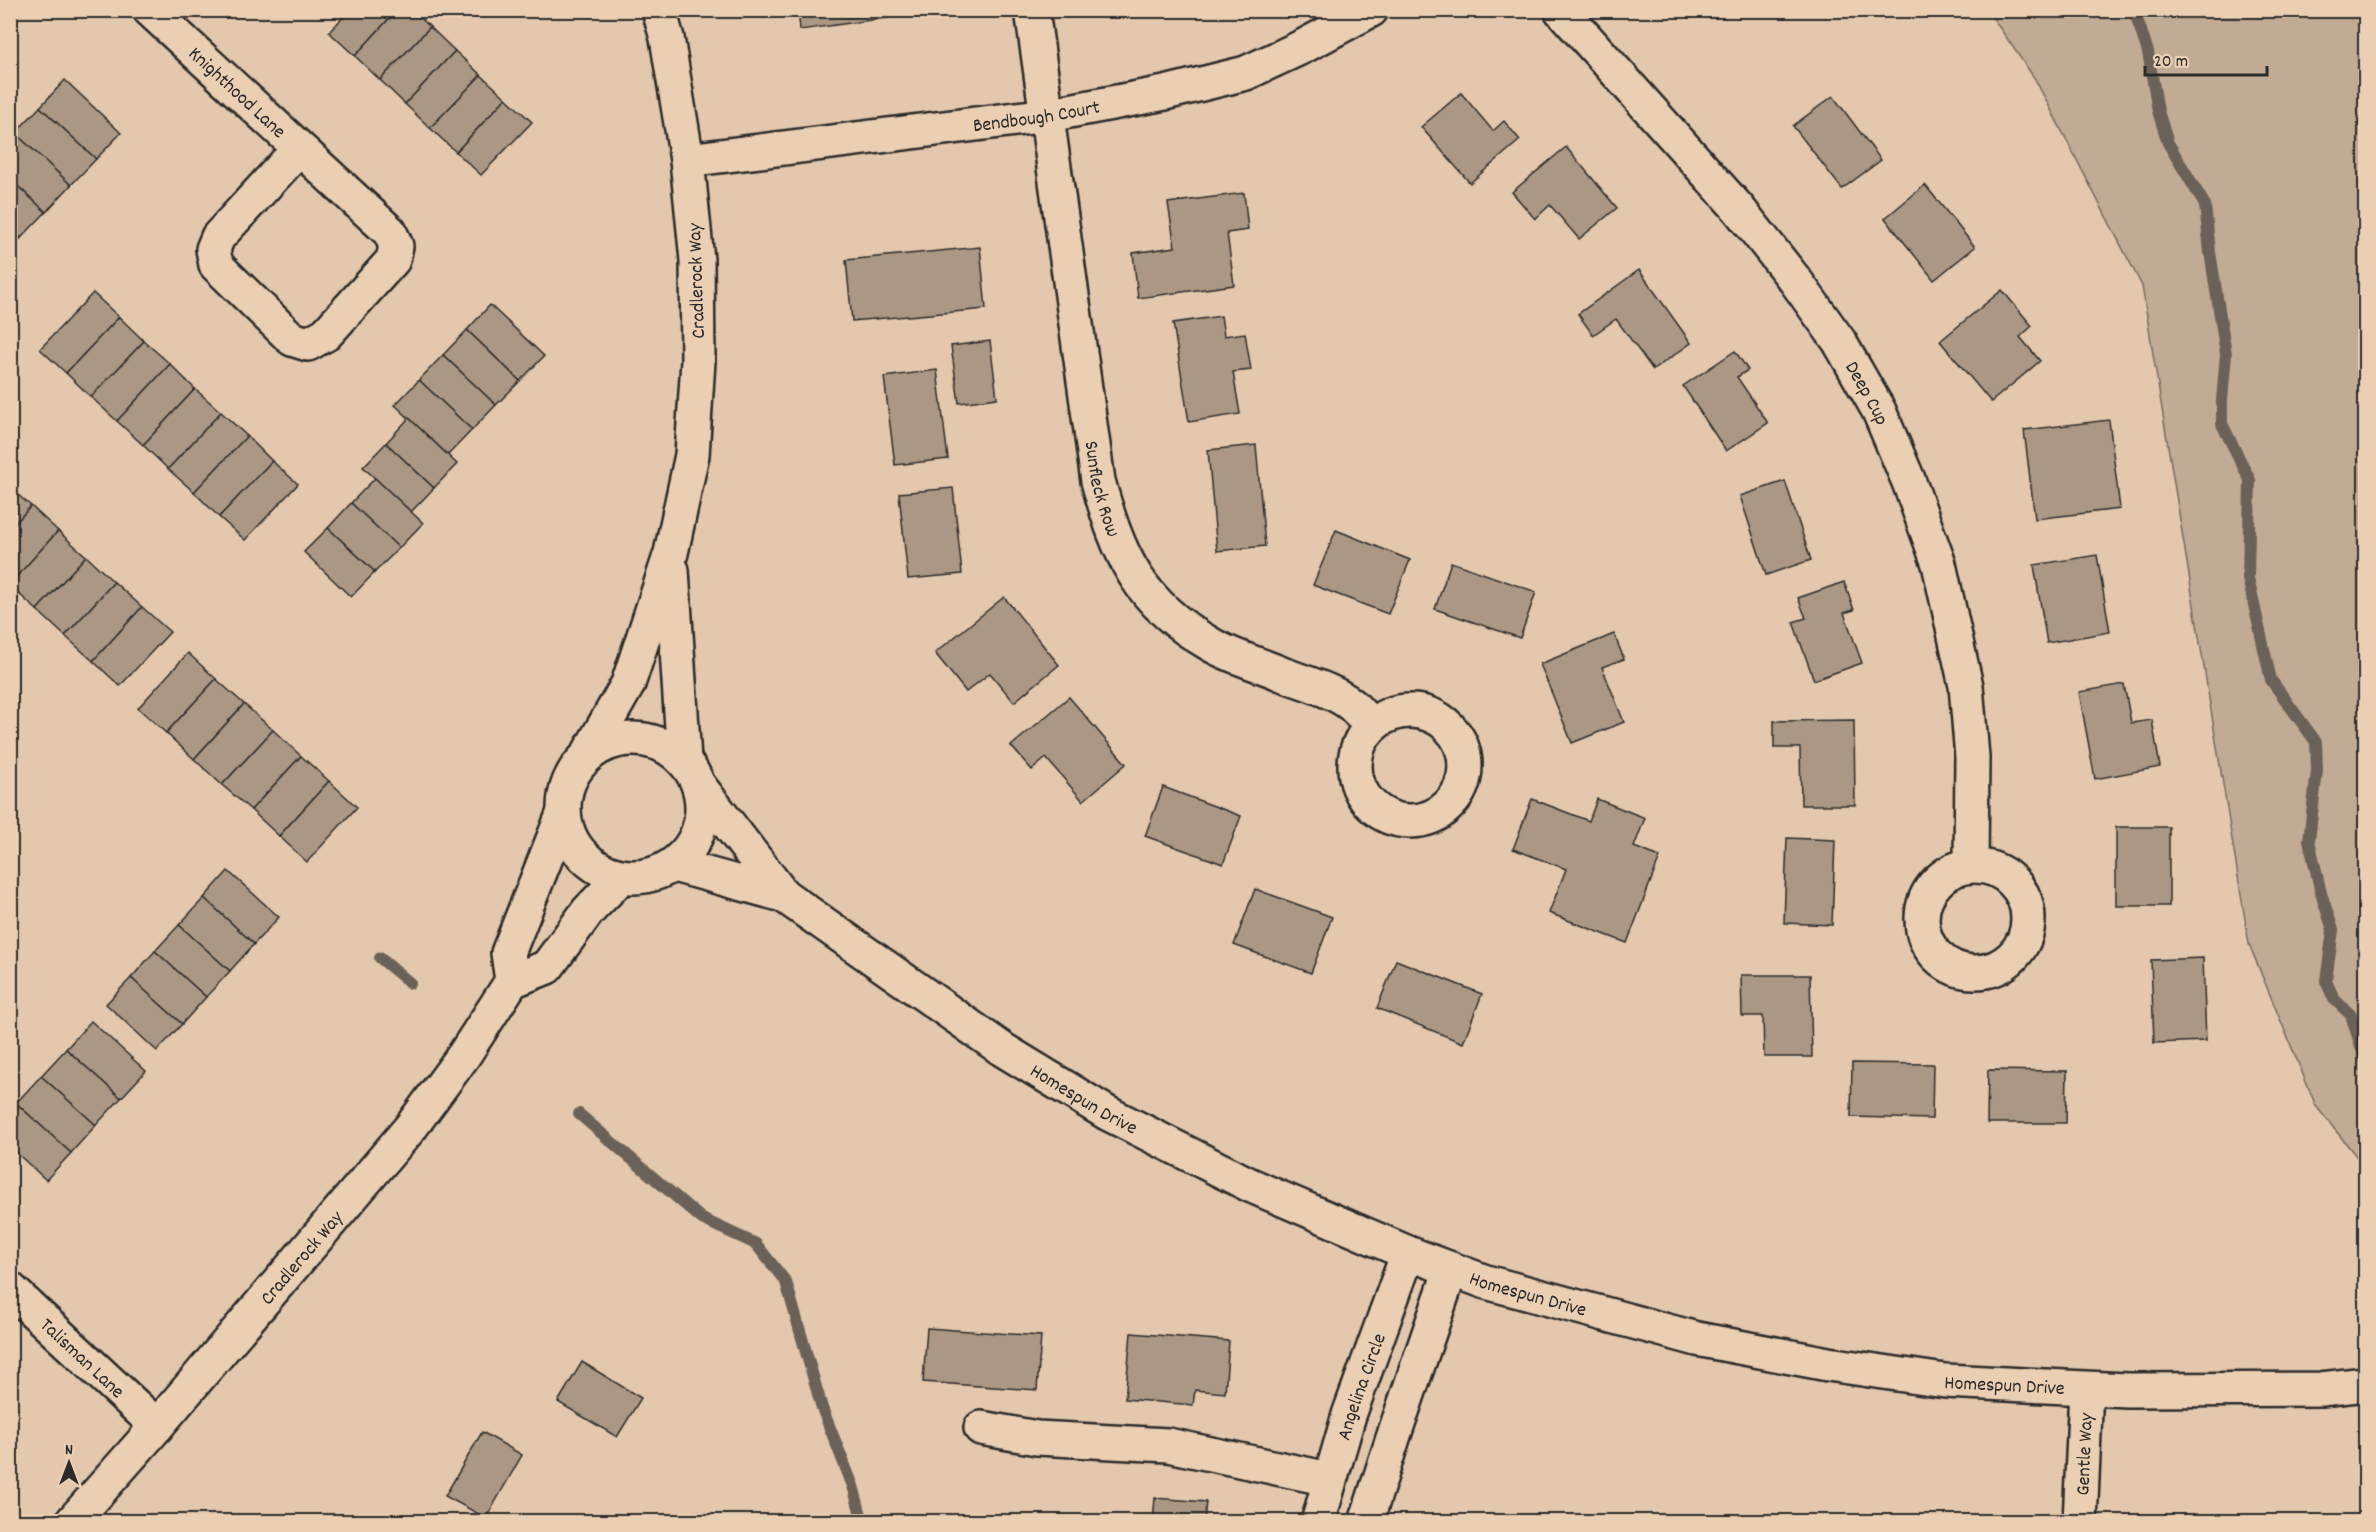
<svg xmlns="http://www.w3.org/2000/svg" width="2376" height="1532" viewBox="0 0 2376 1532" font-family="Dekko,sans-serif">
  <rect width="100%" height="100%" fill="#e3c8ad"/>
  <filter id="ink" filterUnits="userSpaceOnUse"><feTurbulence type="fractalNoise" baseFrequency=".0167" numOctaves="2"/><feDisplacementMap in="SourceGraphic" scale="12" xChannelSelector="R" yChannelSelector="G"/><feConvolveMatrix kernelMatrix="1 2 1 2 8 2 1 2 1" color-interpolation-filters="sRGB"/></filter>
  <g filter="url(#ink)">
    <polygon fill="#c1ab95" stroke="#766b60" stroke-width="1.5" points="1988,11 2365,11 2365,1167 2316,1106 2249,944 2142,286 2035,79"/>
    <g fill="none" stroke-linecap="round" stroke-linejoin="round">
      <g stroke="#6b6258" stroke-width="12">
        <polyline points="2134,10 2148,52 2158,111 2168,143 2205,205 2210,252 2226,354 2222,400 2222,424 2250,480 2248,578 2271,680 2316,742 2317,771 2309,840 2321,893 2333,930 2326,981 2334,999 2351,1015 2366,1062"/>
        <polyline points="380,958 410,983"/>
        <polyline points="579,1114 702,1219 756,1244 786,1282 822,1408 853,1486 863,1522"/>
      </g>
    </g>
    <g fill="#ab9884" stroke="#2b2b2b" stroke-width="1.5">
      <polygon points="350,10 397,10 355,56 329,32"/>
      <polygon points="397,10 412,10 430,27 380,80 355,56"/>
      <polygon points="798,10 929,10 929,12 800,30"/>
      <polygon points="430,27 455,51 405,104 380,80"/>
      <polygon points="455,51 481,75 430,128 405,104"/>
      <polygon points="481,75 506,98 456,152 430,128"/>
      <polygon points="65,80 121,133 96,159 40,107"/>
      <polygon points="1461,93 1493,131 1504,121 1520,140 1470,183 1421,127"/>
      <polygon points="1833,96 1881,160 1842,189 1793,126"/>
      <polygon points="506,98 532,122 481,175 456,152"/>
      <polygon points="40,107 96,159 71,185 15,133"/>
      <polygon points="15,133 71,185 46,212 10,179 10,138"/>
      <polygon points="1566,147 1617,208 1579,239 1550,205 1535,219 1512,192"/>
      <polygon points="10,179 46,212 21,238 10,228"/>
      <polygon points="1925,185 1975,247 1934,280 1885,218"/>
      <polygon points="1244,193 1248,230 1227,233 1234,285 1138,298 1133,253 1175,247 1168,203"/>
      <polygon points="10,228 21,238 10,250"/>
      <polygon points="980,247 986,309 852,321 846,260"/>
      <polygon points="1639,270 1691,343 1653,370 1616,319 1593,335 1578,314"/>
      <polygon points="2002,290 2032,326 2020,337 2040,361 1991,402 1940,341"/>
      <polygon points="93,293 119,317 66,373 40,349"/>
      <polygon points="490,305 544,356 520,381 467,330"/>
      <polygon points="1221,316 1224,336 1245,333 1251,370 1233,372 1240,414 1189,422 1173,323"/>
      <polygon points="119,317 144,341 91,397 66,373"/>
      <polygon points="467,330 520,381 496,405 443,355"/>
      <polygon points="144,341 170,364 117,421 91,397"/>
      <polygon points="990,341 997,398 959,403 951,346"/>
      <polygon points="1735,351 1748,370 1737,377 1768,423 1726,451 1683,386"/>
      <polygon points="443,355 496,405 472,430 419,380"/>
      <polygon points="170,364 195,389 143,445 117,421"/>
      <polygon points="937,370 948,459 895,465 884,377"/>
      <polygon points="419,380 472,430 448,455 395,405"/>
      <polygon points="195,389 221,412 168,469 143,445"/>
      <polygon points="221,412 247,436 194,492 168,469"/>
      <polygon points="409,418 457,464 434,488 386,443"/>
      <polygon points="2109,420 2120,509 2035,519 2024,430"/>
      <polygon points="247,436 272,461 219,517 194,492"/>
      <polygon points="386,443 434,488 411,512 363,467"/>
      <polygon points="1256,445 1265,546 1217,551 1208,450"/>
      <polygon points="272,461 298,484 245,540 219,517"/>
      <polygon points="375,478 423,523 399,548 351,503"/>
      <polygon points="1785,481 1811,560 1766,575 1740,496"/>
      <polygon points="10,488 31,506 10,529"/>
      <polygon points="953,488 962,574 908,579 899,493"/>
      <polygon points="351,503 399,548 375,572 328,528"/>
      <polygon points="31,506 58,531 10,584 10,529"/>
      <polygon points="328,528 375,572 351,597 304,552"/>
      <polygon points="1336,530 1410,560 1388,614 1313,585"/>
      <polygon points="58,531 86,556 37,610 10,586 10,584"/>
      <polygon points="2097,555 2110,632 2047,643 2034,565"/>
      <polygon points="86,556 114,582 65,636 37,610"/>
      <polygon points="1451,562 1536,592 1520,638 1435,609"/>
      <polygon points="114,582 142,607 93,661 65,636"/>
      <polygon points="1844,582 1854,610 1844,613 1862,663 1814,680 1793,622 1806,618 1798,598"/>
      <polygon points="1004,597 1059,665 1014,702 990,673 966,692 935,653"/>
      <polygon points="142,607 170,632 120,686 93,661"/>
      <polygon points="1614,634 1624,659 1602,667 1624,722 1572,743 1540,664"/>
      <polygon points="188,653 216,679 166,733 138,708"/>
      <polygon points="216,679 244,704 194,759 166,733"/>
      <polygon points="2124,684 2131,723 2152,720 2160,767 2095,779 2079,692"/>
      <polygon points="1069,697 1126,764 1083,801 1046,758 1032,770 1011,746"/>
      <polygon points="244,704 273,730 222,785 194,759"/>
      <polygon points="1854,720 1855,805 1801,805 1800,748 1774,748 1774,721"/>
      <polygon points="273,730 301,756 251,810 222,785"/>
      <polygon points="301,756 329,781 279,836 251,810"/>
      <polygon points="329,781 357,807 307,862 279,836"/>
      <polygon points="1163,787 1241,816 1223,864 1145,836"/>
      <polygon points="1532,799 1589,821 1597,799 1645,818 1634,847 1660,857 1627,943 1549,913 1566,869 1513,849"/>
      <rect x="2116" y="827" width="53" height="79"/>
      <polygon points="1787,838 1835,840 1832,925 1784,923"/>
      <polygon points="228,871 279,917 254,944 204,898"/>
      <polygon points="1255,889 1332,917 1311,973 1234,945"/>
      <polygon points="204,898 254,944 230,971 179,925"/>
      <polygon points="179,925 230,971 206,997 155,951"/>
      <polygon points="155,951 206,997 182,1024 131,978"/>
      <polygon points="2203,958 2206,1041 2154,1043 2151,960"/>
      <polygon points="1396,960 1482,994 1463,1043 1377,1008"/>
      <polygon points="1741,975 1810,975 1812,1057 1764,1057 1763,1016 1742,1016"/>
      <polygon points="131,978 182,1024 157,1051 106,1004"/>
      <polygon points="91,1021 146,1071 121,1098 66,1049"/>
      <polygon points="66,1049 121,1098 96,1125 41,1076"/>
      <polygon points="1852,1063 1933,1064 1932,1119 1851,1117"/>
      <polygon points="1988,1070 2067,1071 2066,1123 1987,1123"/>
      <polygon points="41,1076 96,1125 71,1153 16,1103"/>
      <polygon points="16,1103 71,1153 46,1180 10,1147 10,1109"/>
      <polygon points="927,1328 1041,1336 1037,1390 923,1382"/>
      <polygon points="1131,1333 1229,1341 1225,1393 1195,1390 1193,1405 1125,1399"/>
      <polygon points="582,1362 641,1398 617,1437 558,1402"/>
      <polygon points="482,1432 522,1455 486,1518 445,1496"/>
      <polygon points="1155,1498 1206,1502 1204,1522 1153,1522"/>
    </g>
    <g fill="none" stroke-linecap="round" stroke-linejoin="round">
      <g stroke="#2b2b2b" stroke-width="38">
        <g id="minor">
          <path id="s1" d="M 150,10 L 390,232 L 396,246 L 393,260 L 326,334 L 308,344 L 292,339 L 216,265 L 213,249 L 218,237 L 298,150"/>
          <path id="s2" d="M 1032,10 L 1098,481 C 1119,557 1139,603 1210,644 C 1232,657 1259,664 1282,674 C 1303,682 1336,691 1353,706 C 1359,712 1365,719 1371,726"/>
          <path id="s3" d="M 1561,10 L 1738,208 L 1795,280 L 1839,341 L 1879,411 L 1909,482 L 1939,564 L 1966,686 L 1972,757 L 1971,865"/>
          <path id="s4" d="M 687,160 L 1048,115 L 1165,93 L 1246,73 L 1304,46 L 1371,10"/>
          <polyline points="672,570 684,760"/>
          <circle cx="1410" cy="766" r="55"/>
          <circle cx="633" cy="808" r="69"/>
          <polyline points="587,756 628,684 671,553 692,455 698,361 697,260 687,160 667,38 659,10"/>
          <path id="s5" d="M 700,787 L 783,895 L 1002,1049 L 1107,1113 L 1250,1185 L 1408,1253 L 1486,1282 L 1697,1339 L 1828,1364 L 1945,1381 L 2127,1390 L 2321,1389 L 2366,1384"/>
          <polyline points="674,865 783,895"/>
          <circle cx="1975" cy="919" r="53"/>
          <polyline points="512,981 508,953 564,812"/>
          <path id="s6" d="M 10,1289 L 157,1426"/>
          <polyline points="981,1428 1037,1438 1168,1445 1329,1479"/>
          <path id="s7" d="M 72,1522 L 157,1426 L 411,1127 L 464,1055 L 512,981 L 547,967 L 588,911 L 621,877"/>
          <path id="s8" d="M 1318,1522 L 1349,1415 L 1408,1253"/>
          <polyline points="1366,1522 1395,1432 1451,1269"/>
          <path id="s9" d="M 2080,1522 L 2086,1389"/>
        </g>
      </g>
      <use href="#minor" stroke="#ebcfb2" stroke-width="33"/>
    </g>
  </g>
  <g text-anchor="middle" stroke-width="4.5" stroke-linejoin="round" paint-order="stroke">
    <g font-size="20" fill="#2b2b2b" stroke="#ebcfb2">
      <text dy="7" stroke="none"><textPath href="#s1" startOffset="120">Knighthood Lane</textPath></text>
      <text dy="7" stroke="none"><textPath href="#s4" startOffset="352">Bendbough Court</textPath></text>
      <text transform="translate(695 281) rotate(-92)" y="7">Cradlerock Way</text>
      <text dy="7" stroke="none"><textPath href="#s3" startOffset="492">Deep Cup</textPath></text>
      <text dy="7" stroke="none"><textPath href="#s2" startOffset="484">Sunfleck Row</textPath></text>
      <text dy="7" stroke="none"><textPath href="#s5" startOffset="500">Homespun Drive</textPath></text>
      <text dy="7" stroke="none"><textPath href="#s7" startOffset="350">Cradlerock Way</textPath></text>
      <text dy="7" stroke="none"><textPath href="#s5" startOffset="986">Homespun Drive</textPath></text>
      <text dy="7" stroke="none"><textPath href="#s6" startOffset="100">Talisman Lane</textPath></text>
      <text dy="7" stroke="none"><textPath href="#s5" startOffset="1472">Homespun Drive</textPath></text>
      <text dy="7" stroke="none"><textPath href="#s8" startOffset="142">Angelina Circle</textPath></text>
      <text dy="7" stroke="none"><textPath href="#s9" startOffset="68">Gentle Way</textPath></text>
    </g>
  </g>
  <rect width="2376" height="1532" fill="none" stroke="#ebcfb2" stroke-width="36"/>
  <rect x="18" y="18" width="2340" height="1496" fill="none" stroke="#2b2b2b" stroke-width="2" filter="url(#ink)"/>
  <g transform="translate(69 1463)" stroke="#ebcfb2" stroke-width="4.5" paint-order="stroke">
  <path d="M0-4.5L10 22L0 15L-10 22Z" fill="#2b2b2b"/>
  <text y="-9" font-size="16" font-weight="bold" text-anchor="middle" fill="#2b2b2b">N</text>
  </g>
  <path d="M2145 66v9h122v-9" fill="none" stroke="#2b2b2b" stroke-width="3"/>
  <text x="2154" y="66" font-size="18" fill="#2b2b2b" stroke="#ebcfb2" stroke-width="4.5" paint-order="stroke">20 m</text>
</svg>
